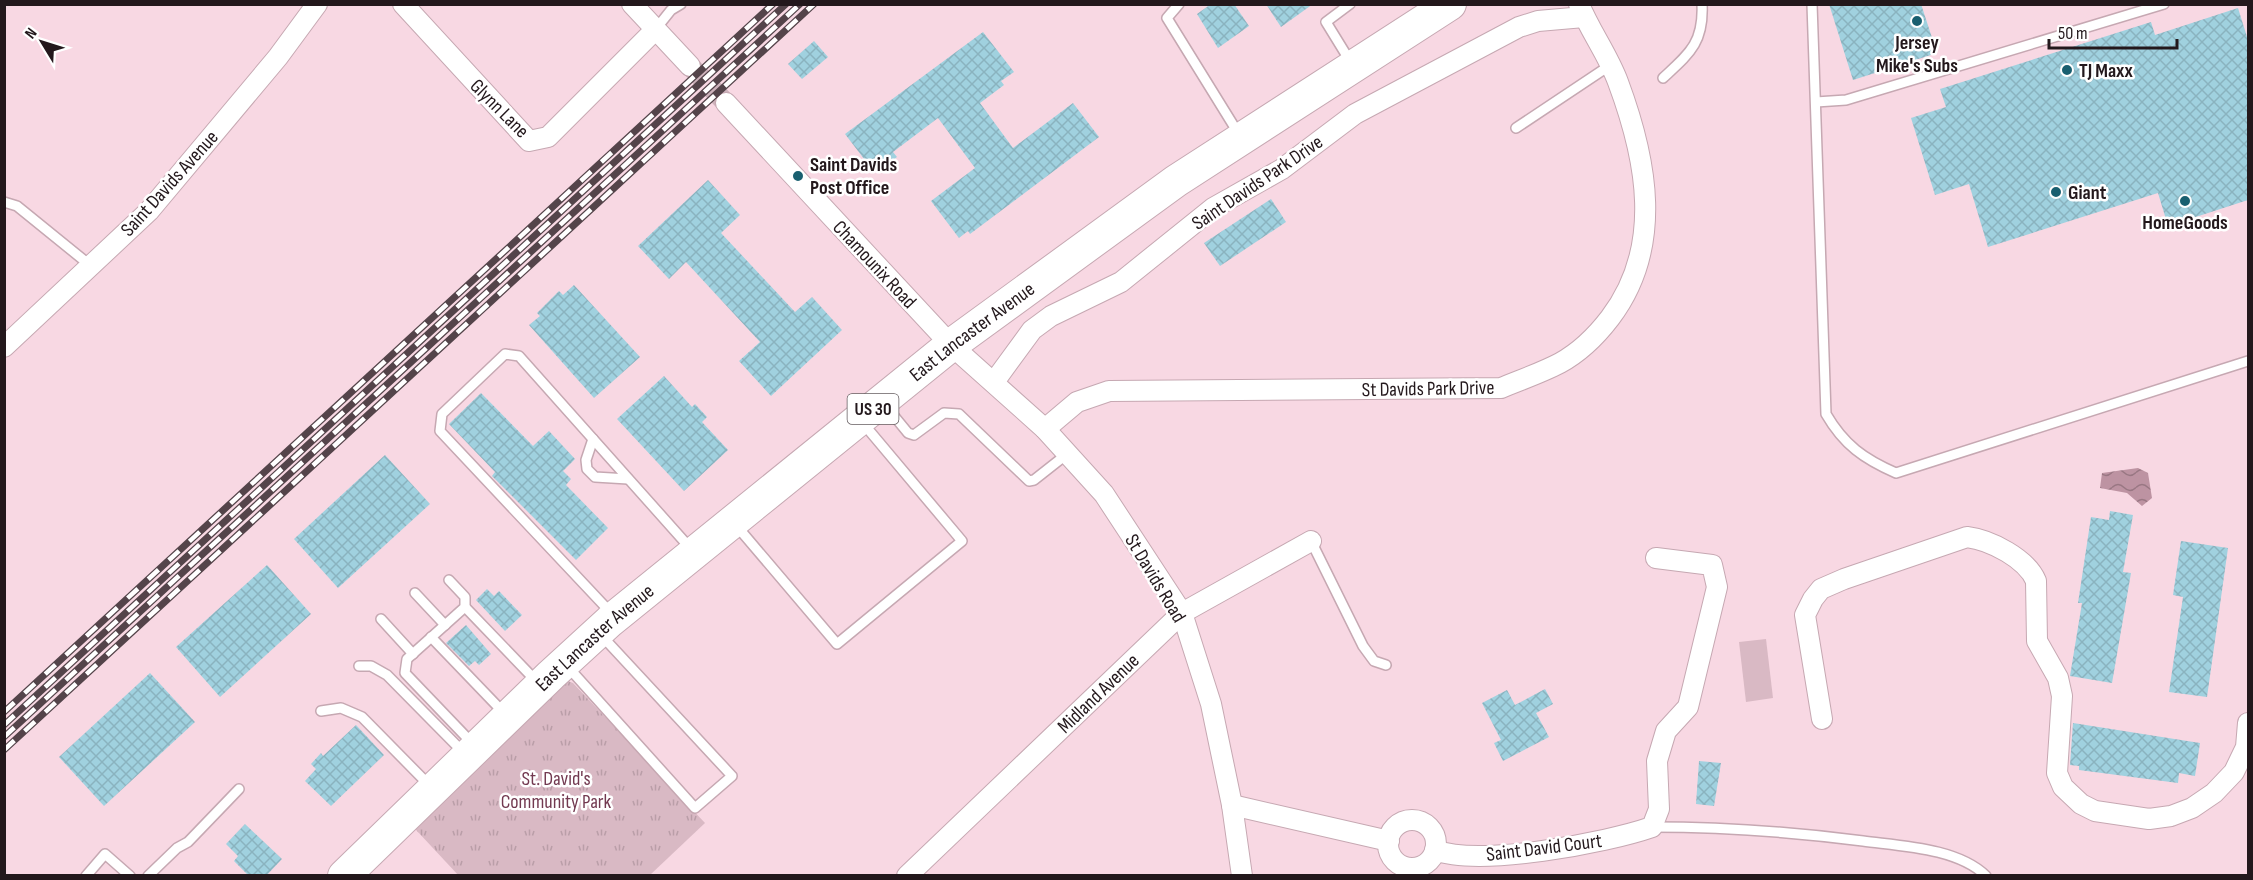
<svg xmlns="http://www.w3.org/2000/svg" width="2253" height="880" viewBox="0 0 2253 880" font-family="'Sofia Sans Condensed',sans-serif">
  <defs>
    <pattern id="grass-tufts" width="24" height="20" patternUnits="userSpaceOnUse" patternTransform="scale(1.5)"><rect width="24" height="20" fill="#d9b9c4"/><path d="M3 7l-1-3M5 7V3M7 7l1-3M15 17l-1-3M17 17v-4M19 17l1-3" fill="none" stroke="#ba9ea8"/></pattern>
    <pattern id="water-waves" width="16" height="10" patternUnits="userSpaceOnUse" patternTransform="scale(1.5)"><rect width="16" height="10" fill="#bd93a2"/><path d="M0 5q4-4 8 0t8 0" fill="none" stroke="#997783"/></pattern>
    <pattern id="building-cross-hatch" width="8" height="8" patternUnits="userSpaceOnUse" patternTransform="scale(1.5)"><rect width="8" height="8" fill="#a0d1df"/><path d="M0 0l8 8M0 8l8-8" fill="none" stroke="#8ab3bf"/></pattern>
  </defs>
  <rect width="100%" height="100%" fill="#f8d8e3"/>
  <polygon fill="url(#grass-tufts)" points="551,675 573,683 705,823 650,875 459,876 404,817"/>
  <polygon fill="#d9b9c4" points="1766,639 1773,698 1746,702 1739,642"/>
  <polygon fill="url(#water-waves)" points="2138,468 2148,473 2152,498 2142,506 2127,493 2100,488 2102,473"/>
  <g fill="url(#building-cross-hatch)">
    <polygon points="1211,4 1234,4 1249,26 1218,48 1197,14"/>
    <polygon points="1266,4 1313,4 1281,27"/>
    <polygon points="1829,4 1921,4 1937,53 1853,80"/>
    <polygon points="2238,8 2248,40 2248,200 2168,226 2158,193 1988,247 1969,184 1935,195 1911,118 1946,107 1940,89 2151,22 2155,35"/>
    <polygon points="983,32 1014,72 1001,81 1004,85 980,103 1013,148 1073,103 1099,137 970,234 968,231 959,238 931,201 975,168 938,118 893,152 897,157 885,166 881,160 871,168 845,134"/>
    <polygon points="814,41 828,57 802,79 788,64"/>
    <polygon points="708,180 740,215 721,233 795,312 812,297 842,330 771,396 739,361 760,342 686,262 669,279 638,246"/>
    <polygon points="1271,199 1286,222 1220,266 1204,243"/>
    <polygon points="574,285 640,357 594,398 529,325 540,316 537,313 559,291 563,295"/>
    <polygon points="664,376 692,407 695,404 707,417 702,422 728,450 684,491 617,419"/>
    <polygon points="481,393 533,446 549,431 575,459 563,471 571,479 566,485 608,528 576,560 492,476 495,472 449,424"/>
    <polygon points="385,455 430,504 338,588 294,539"/>
    <polygon points="2110,511 2133,515 2123,572 2131,573 2112,683 2070,676 2082,603 2078,603 2091,517 2109,520"/>
    <polygon points="2181,541 2228,548 2207,697 2169,692 2183,597 2173,595"/>
    <polygon points="267,565 311,614 220,697 176,647"/>
    <polygon points="487,589 494,596 499,591 522,615 505,631 476,600"/>
    <polygon points="466,625 491,654 479,665 475,661 469,666 446,643"/>
    <polygon points="150,673 195,722 104,806 59,757"/>
    <polygon points="1545,689 1553,704 1536,713 1549,737 1503,761 1494,743 1501,740 1482,703 1507,690 1515,705"/>
    <polygon points="2073,723 2200,743 2195,776 2179,773 2178,783 2079,770 2079,766 2070,765"/>
    <polygon points="356,725 384,755 331,806 305,781 316,769 311,764 321,753 323,756"/>
    <polygon points="1699,761 1721,763 1714,806 1696,804"/>
    <polygon points="245,824 282,859 266,876 249,876 234,861 238,856 226,844"/>
  </g>
  <g fill="none" stroke-linecap="round" stroke-linejoin="round">
    <polyline stroke="#cdb2bb" stroke-width="20" stroke-dasharray="20 10" stroke-linecap="butt" points="690,66 726,103"/>
    <g stroke="#c6a8b2" stroke-width="12">
      <g id="service">
        <polyline points="1179,4 1167,18 1240,136"/>
        <path d="M 1812,4 L 1826,414 C 1844,445 1864,459 1896,473 L 2248,361"/>
        <polyline points="655,30 671,10 681,4"/>
        <polyline points="1350,61 1326,22 1350,4"/>
        <path d="M 1663,78 C 1689,54 1704,43 1702,4"/>
        <polyline points="1816,102 1846,100 2164,4"/>
        <polyline points="1516,128 1609,66"/>
        <polyline points="4,202 17,206 91,266"/>
        <polyline points="885,405 908,433 914,435 944,413 959,414 1029,481 1034,480 1067,454"/>
        <polyline points="593,439 586,460 587,469 595,477 628,479"/>
        <polyline points="735,524 837,644 962,541 862,422"/>
        <polyline points="1311,541 1363,646 1374,661 1386,665"/>
        <polyline points="449,580 465,597 465,607 407,659 405,673 472,743"/>
        <polyline points="415,593 445,625"/>
        <polyline points="465,607 538,683"/>
        <polyline points="613,615 440,431 442,414 505,354 519,356 691,549"/>
        <polyline points="381,619 413,654"/>
        <polyline points="431,637 504,713"/>
        <polyline points="359,666 371,666 387,675 465,754"/>
        <polyline points="568,667 695,808 732,776 602,636"/>
        <polyline points="321,711 341,708 362,717 431,787"/>
        <path d="M 1652,827 C 1724,827 1793,832 1863,841 C 1900,846 1958,848 1986,876"/>
        <polyline points="86,876 105,854 130,876"/>
        <polyline points="148,876 177,848 188,842 239,789"/>
      </g>
    </g>
    <g stroke="#c6a8b2" stroke-width="22">
      <g id="minor">
        <polyline points="403,4 529,141 548,137 655,30"/>
        <polyline points="632,4 690,66"/>
        <polyline points="726,103 951,345 1045,429 1104,494 1182,613 1211,704 1232,805 1242,876"/>
        <polyline points="4,347 149,211 278,57 317,4"/>
        <polyline points="994,382 1032,330 1051,316 1121,282 1213,208 1282,169 1355,114 1519,27 1538,21 1584,17"/>
        <path d="M 1045,429 L 1077,402 L 1109,391 L 1501,388 C 1520,380 1541,373 1560,363 C 1580,352 1597,335 1610,318 C 1664,247 1647,160 1618,82 C 1608,55 1590,31 1579,4"/>
        <path d="M 1822,719 L 1805,615 L 1813,599 L 1821,589 L 1844,579 L 1967,537 C 1991,540 2027,559 2036,581 L 2037,641 L 2058,678 L 2062,696 L 2057,773 L 2063,787 L 2081,804 L 2095,811 L 2149,819 L 2171,816 L 2192,808 L 2214,793 L 2234,772 L 2246,747 L 2248,723"/>
        <polyline points="1232,805 1389,841"/>
        <circle cx="1412" cy="844" r="24"/>
        <path d="M 1435,850 C 1479,867 1606,843 1652,827 L 1659,809 L 1657,761 L 1666,731 L 1688,707 L 1717,587 L 1712,565 L 1656,558"/>
        <polyline points="907,876 1182,613 1311,541"/>
      </g>
    </g>
    <g stroke="#c6a8b2" stroke-width="34">
      <g id="trunk">
        <path id="s1" d="M 344,876 L 551,675 L 610,621 L 951,345 L 1176,181 L 1450,4"/>
      </g>
    </g>
    <use href="#service" stroke="#fff" stroke-width="9"/>
    <use href="#minor" stroke="#fff" stroke-width="20"/>
    <use href="#trunk" stroke="#fff" stroke-width="32"/>
    <g stroke="#54444a" stroke-width="7">
      <g id="rail">
        <polyline points="4,712 773,4"/>
        <polyline points="4,725 786,4"/>
        <polyline points="4,737 800,4"/>
        <polyline points="4,750 814,4"/>
      </g>
    </g>
    <use href="#rail" stroke="#fff" stroke-width="4.5" stroke-dasharray="14" stroke-linecap="butt"/>
  </g>
  <g fill="#195f70" stroke="#fff" stroke-width="2">
    <circle cx="1917" cy="21" r="6"/>
    <circle cx="2067" cy="70" r="6"/>
    <circle cx="798" cy="176" r="6"/>
    <circle cx="2056" cy="192" r="6"/>
    <circle cx="2185" cy="201" r="6"/>
  </g>
  <g text-anchor="middle" stroke-width="5" stroke-linejoin="round" paint-order="stroke">
    <rect fill="#fff" stroke="#655d60" stroke-width="1.5" x="847.5" y="394" width="51" height="30" rx="4.5"/>
    <g font-size="18" font-weight="bold" fill="#23181c">
      <text x="873" y="415">US 30</text>
    </g>
    <g font-size="20" font-weight="bold" fill="#23181c" stroke="#fff" text-anchor="start">
      <text x="1917" y="49" text-anchor="middle">Jersey<tspan x="1917" dy="23">Mike's Subs</tspan></text>
      <text x="2079" y="77">TJ Maxx</text>
      <text x="810" y="171">Saint Davids<tspan x="810" dy="23">Post Office</tspan></text>
      <text x="2068" y="199">Giant</text>
      <text x="2185" y="229" text-anchor="middle">HomeGoods</text>
    </g>
    <g font-size="20" fill="#23181c" stroke="#fff">
      <text transform="translate(500 108) rotate(45)" y="7">Glynn Lane</text>
      <text transform="translate(1257 182) rotate(-34)" y="7">Saint Davids Park Drive</text>
      <text transform="translate(169 183) rotate(-48)" y="7">Saint Davids Avenue</text>
      <text transform="translate(875 264) rotate(47)" y="7">Chamounix Road</text>
      <text dy="7" stroke="none"><textPath href="#s1" startOffset="832">East Lancaster Avenue</textPath></text>
      <text transform="translate(1428 388) rotate(-1)" y="7">St Davids Park Drive</text>
      <text transform="translate(1156 578) rotate(59)" y="7">St Davids Road</text>
      <text dy="7" stroke="none"><textPath href="#s1" startOffset="346">East Lancaster Avenue</textPath></text>
      <text transform="translate(1098 693) rotate(-44)" y="7">Midland Avenue</text>
      <text transform="translate(1544 847) rotate(-7)" y="7">Saint David Court</text>
    </g>
    <g font-size="20" fill="#723950" stroke="#fff">
      <text x="556" y="785">St. David's<tspan x="556" dy="23">Community Park</tspan></text>
    </g>
  </g>
  <rect width="2253" height="880" fill="none" stroke="#23181c" stroke-width="12"/>
  <g transform="translate(42 42) rotate(308)" stroke="#ffffff" stroke-width="4.5" paint-order="stroke">
  <path d="M0-4.5L10 22L0 15L-10 22Z" fill="#23181c"/>
  <text y="-9" font-size="16" font-weight="bold" text-anchor="middle" fill="#23181c">N</text>
  </g>
  <path d="M2049 39v9h128v-9" fill="none" stroke="#23181c" stroke-width="3"/>
  <text x="2058" y="39" font-size="18" fill="#23181c" stroke="#ffffff" stroke-width="4.5" paint-order="stroke">50 m</text>
</svg>
